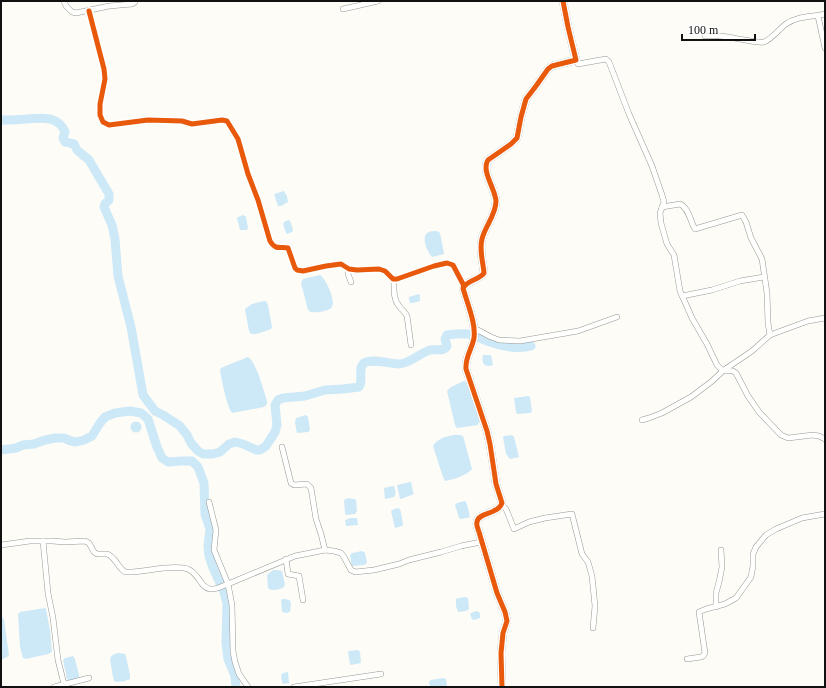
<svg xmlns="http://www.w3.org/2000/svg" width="826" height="688" viewBox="0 0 826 688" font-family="'Times New Roman',serif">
  <rect width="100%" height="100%" fill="#fdfcf7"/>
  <g fill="#cde8f7">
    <polygon points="284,191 287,196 288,202 281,206 278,206 274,194"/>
    <polygon points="243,215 246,217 248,228 247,230 240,230 237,218 238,217"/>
    <polygon points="288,220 290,221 293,229 292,232 287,234 286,233 283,224 284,222"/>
    <path d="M 437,231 L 440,233 L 444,253 L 444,254 L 432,257 C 428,253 421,239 427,233 C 430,231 434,231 437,231 Z"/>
    <path d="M 320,275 C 326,279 336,301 332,307 C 330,311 316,313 311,312 L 308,310 L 301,283 L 303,279 Z"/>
    <polygon points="419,294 420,295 420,301 413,303 410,303 409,299 409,297"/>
    <path d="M 264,301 L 267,302 L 269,310 L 272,327 L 271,329 C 265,331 257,335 251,334 L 249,331 L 245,309 L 252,304 Z"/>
    <path d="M 483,355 L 491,355 L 493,365 C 485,368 481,364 483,355 Z"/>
    <path d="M 248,357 C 256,361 264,392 267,401 L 267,404 L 264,407 L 232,413 C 227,407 221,378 220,369 L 223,367 Z"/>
    <path d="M 464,381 L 467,382 C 470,392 478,409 479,419 C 480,421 479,422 478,425 L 457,428 L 455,425 L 447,391 L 451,387 Z"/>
    <polygon points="528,396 530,397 532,411 530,413 517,414 516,412 514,398"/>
    <polygon points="306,415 308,417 310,430 308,432 297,433 295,423 296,418"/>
    <circle cx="136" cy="427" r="5.5"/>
    <path d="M 454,435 L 460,435 L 463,436 L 472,469 C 466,476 454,479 445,481 L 443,477 L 433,446 C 437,439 446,436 454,435 Z"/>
    <polygon points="512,435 514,437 519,457 510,459 506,454 503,437 504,436"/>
    <polygon points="410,482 411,482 413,491 414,494 401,499 400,499 397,485"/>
    <path d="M 392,486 L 394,486 C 395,490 397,494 394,497 L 385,499 L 384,488 Z"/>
    <polygon points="348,498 354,499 356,500 357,511 355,514 346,515 345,513 344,500"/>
    <polygon points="465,501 466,502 468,508 470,517 467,518 461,519 459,518 455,505 457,503"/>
    <polygon points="399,508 401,512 403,525 402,526 395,528 391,511 394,509"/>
    <polygon points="357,518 358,525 346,526 345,520 350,518"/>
    <polygon points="362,551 365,553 367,563 364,565 352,566 350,555 352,553"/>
    <path d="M 273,570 L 278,570 L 282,571 L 285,585 L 283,588 C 279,589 272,592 268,588 L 267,575 Z"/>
    <polygon points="465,597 468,598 469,609 466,611 458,612 456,606 456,599 459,598"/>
    <polygon points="282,599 285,599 290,600 291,605 290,612 286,613 282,612 281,600"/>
    <polygon points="45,608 46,609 50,630 52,652 48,654 26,659 23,658 20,647 18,614 20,612"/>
    <polygon points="477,611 479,612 480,614 480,618 474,620 472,619 470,614 473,612"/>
    <polygon points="1,617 3,618 4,620 9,655 7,657 1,660"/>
    <polygon points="358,650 360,652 361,663 351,665 350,664 348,652 349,651"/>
    <path d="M 119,653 L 125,654 L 126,656 L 130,675 L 130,679 C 125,681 119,683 114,681 L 113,677 L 110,659 C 112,654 115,654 119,653 Z"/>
    <polygon points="73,656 75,659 79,675 79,678 77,680 69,681 67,679 63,660 65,658"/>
    <polygon points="288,672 289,683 283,684 282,682 281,675 283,673"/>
    <polygon points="443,678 446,679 447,687 430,687 429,682 431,680"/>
  </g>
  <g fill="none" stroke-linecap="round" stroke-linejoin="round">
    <g stroke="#cde8f7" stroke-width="9">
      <path d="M 1,120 C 9,120 18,120 26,119 C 41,118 58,115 65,132 L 63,138 L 65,142 L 74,144 L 77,150 L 89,160 L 109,194 L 109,200 L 105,204 L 104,207 L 112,225 L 115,239 L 118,276 L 131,327 L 143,395 L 155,411 L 163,415 L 180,426 L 187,435 L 191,443 L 198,451 L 203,454 L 213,454 L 220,452 L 229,444 L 235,442 L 243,444 L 256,450 L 260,450 L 266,446 L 275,432 L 277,425 L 275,405 L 278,400 L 283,398 L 305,396 L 325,390 L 343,389 L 359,387 C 364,380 357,369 364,363 C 372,358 390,364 399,364 C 409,364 420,353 430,350 C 437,349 444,352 447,346 L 445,339 L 447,335 C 454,334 462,333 469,334 C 476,336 481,339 487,341 C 501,346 516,350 531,346"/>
      <polyline points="1,450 16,448 23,445 34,444 45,440 55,438 64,438 71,441 76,442 84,440 92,436 100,423 105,417 115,413 130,411 141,413 148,419 157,447 162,458 168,462 181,461 192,461 198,467 204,483 205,514 210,529 208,546 209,556 213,568 224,592 227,604 226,643 228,659 235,676 236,687"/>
    </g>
    <g stroke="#979795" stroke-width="6">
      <g id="street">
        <polyline points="64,1 66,6 72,12 76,13 109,6 132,4 135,2 135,1"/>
        <polyline points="343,9 378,1"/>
        <path d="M 89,11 L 104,69 L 105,79 L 100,104 L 100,115 L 103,122 L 109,125 L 148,120 L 182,121 L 192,124 L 222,120 L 227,121 L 238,139 L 248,174 L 258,200 L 270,241 C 276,251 280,246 288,248 L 295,268 L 297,270 L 303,271 L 326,266 L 341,264 L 349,269 L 357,270 L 379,269 L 385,271 L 393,279 L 397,279 L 434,266 L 447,263 L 453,265 L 464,286"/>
        <polyline points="818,16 825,48"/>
        <path d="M 705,36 C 718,34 732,38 745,40 C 751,41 758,43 764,42 C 772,39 779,29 786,24 C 797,16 812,17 825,14"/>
        <polyline points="576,60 578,64 606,59 609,62 629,114 652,166 662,195 664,202 660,213 661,223 667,244 674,255 680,291 692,318 707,344 717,365 722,370 733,371 736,373 748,396 759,412 781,435 788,438 813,435 819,436 825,439"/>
        <path d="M 662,207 L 680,204 C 689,208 690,221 695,229 L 742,215 L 746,222 L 751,238 L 762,259 L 767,293 L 768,323 L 770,335"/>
        <polyline points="349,269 348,274 351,282"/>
        <path d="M 394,279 C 394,288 393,299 399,306 C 402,310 405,312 407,316 L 411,345"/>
        <polyline points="682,296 712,290 740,281 764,277"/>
        <polyline points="474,328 491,337 499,340 520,341 578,331 617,317"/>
        <polyline points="642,420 649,418 662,413 691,397 711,382 724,370 752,351 770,335 808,321 825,318"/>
        <polyline points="282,447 291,483 294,485 307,484 311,488 316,519 321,534 325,550"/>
        <polyline points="209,502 216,530 214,550 228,584 232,605 233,651 235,662 239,674 248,687"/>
        <polyline points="502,505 506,509 514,529 529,522 545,518 572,514 582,554 588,562 592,576 595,606 593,628"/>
        <polyline points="43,541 48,593 53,618 58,660 64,684"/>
        <path d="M 1,545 L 30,541 L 52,541 L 65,542 L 85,541 L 89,543 L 94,552 L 97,554 C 100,554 104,554 107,554 C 115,556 118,568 125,572 C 144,573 164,565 184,568 C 198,570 200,588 210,589 C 216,590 222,586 228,584 L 295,556 L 325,550 L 334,551 L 341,553 L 344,557 L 351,570 L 355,572 L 374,570 L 399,564 L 409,560 L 441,552 L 461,546 L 481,542"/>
        <polyline points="286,559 288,574 299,576 303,600"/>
        <polyline points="716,607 716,593 719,582 722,567 721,550"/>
        <polyline points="687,659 701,657 703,656 705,653 699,612 706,609 725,604 736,598 751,577 753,566 753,554 756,547 766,535 776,529 802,518 825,514"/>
        <polyline points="54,687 89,678"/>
        <polyline points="294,687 381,674"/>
      </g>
    </g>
    <g stroke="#8e8d8b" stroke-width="8">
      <path id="secondary" d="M 502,687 L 501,653 L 503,633 L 507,621 L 505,612 L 497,593 L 479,532 C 478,529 476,525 477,522 C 478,512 498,515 502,503 L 496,484 L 490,444 L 487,431 L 466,369 C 465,357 472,349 474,338 C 476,323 467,303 463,288 C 468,280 479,280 484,273 C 483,261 479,250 482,239 C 485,226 496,215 496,201 C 495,188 481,171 488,160 L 511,144 L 517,138 L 521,117 L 526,99 L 536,86 L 548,69 L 552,66 L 576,60 L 568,27 L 563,1"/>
    </g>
    <use href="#street" stroke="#fffffe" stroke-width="5"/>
    <use href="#secondary" stroke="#f6f4eb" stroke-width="7"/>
    <g stroke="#fff" stroke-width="8">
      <g id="cycleway">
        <path d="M 89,11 L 104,69 L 105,79 L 100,104 L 100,115 L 103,122 L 109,125 L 148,120 L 182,121 L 192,124 L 222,120 L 227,121 L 238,139 L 248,174 L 258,200 L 270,241 C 276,251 280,246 288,248 L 295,268 L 297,270 L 303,271 L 326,266 L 341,264 L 349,269 L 357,270 L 379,269 L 385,271 L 393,279 L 397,279 L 434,266 L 447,263 L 453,265 L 464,286"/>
        <path d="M 502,687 L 501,653 L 503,633 L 507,621 L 505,612 L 497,593 L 479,532 C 478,529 476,525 477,522 C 478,512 498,515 502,503 L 496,484 L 490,444 L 487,431 L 466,369 C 465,357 472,349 474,338 C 476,323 467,303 463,288 C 468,280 479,280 484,273 C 483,261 479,250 482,239 C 485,226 496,215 496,201 C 495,188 481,171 488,160 L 511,144 L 517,138 L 521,117 L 526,99 L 536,86 L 548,69 L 552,66 L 576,60 L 568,27 L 563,1"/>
      </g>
    </g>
    <use href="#cycleway" stroke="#e8590c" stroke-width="5"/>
  </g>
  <rect width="826" height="688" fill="none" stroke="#111111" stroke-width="4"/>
  <path d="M682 34v6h73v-6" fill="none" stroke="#111111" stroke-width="2"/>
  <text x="688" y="34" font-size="12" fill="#111111" stroke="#ffffff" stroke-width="3" paint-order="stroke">100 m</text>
</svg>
